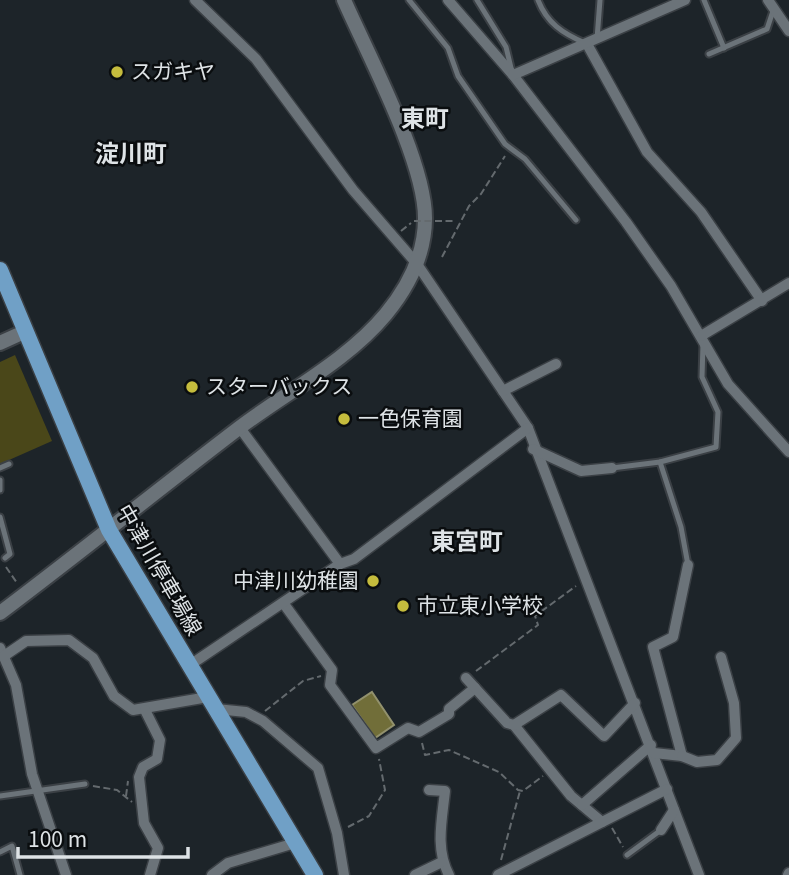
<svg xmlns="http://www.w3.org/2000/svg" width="789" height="875" viewBox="0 0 789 875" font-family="Georgia,'Noto Sans JP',serif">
  <rect width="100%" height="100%" fill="#1d2429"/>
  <polygon fill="#4a4719" points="15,355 52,441 0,464 0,362"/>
  <polygon fill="#716e39" stroke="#92916d" stroke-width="2" points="372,692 394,725 375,738 352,705"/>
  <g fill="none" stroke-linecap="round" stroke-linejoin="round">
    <g stroke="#3b4045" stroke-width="9">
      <g id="lane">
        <polyline points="409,0 448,48 458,76 505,144 525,159 576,220"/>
        <polyline points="477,0 506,47 512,72"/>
        <path d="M 538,0 C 547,23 562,33 585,43"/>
        <polyline points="704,0 724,48"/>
        <polyline points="597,39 600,0"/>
        <polyline points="709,54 767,29 773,11"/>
        <polyline points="660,462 681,527 688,565"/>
        <polyline points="0,468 9,464"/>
        <polyline points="612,468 660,462 716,447 718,412 702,377 703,344"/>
        <polyline points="0,480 0,490"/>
        <polyline points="0,517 10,554 5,558"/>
        <polyline points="0,796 85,784"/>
        <polyline points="0,852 12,846 20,875"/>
        <polyline points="627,855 661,830"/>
      </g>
    </g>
    <g stroke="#3b4045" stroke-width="13">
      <g id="street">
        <polyline points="195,0 256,59 353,190 417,264 528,428 699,875"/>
        <polyline points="448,0 513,75 626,222 671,286 728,384 789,452"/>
        <polyline points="768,0 789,31"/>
        <polyline points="587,44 647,152 701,212 762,301"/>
        <polyline points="513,75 685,0"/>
        <polyline points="701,336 789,283"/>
        <polyline points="503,391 556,364"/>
        <polyline points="240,428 340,564"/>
        <polyline points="533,449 581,471 612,468"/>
        <polyline points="284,604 332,670 330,685 376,748 408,728 419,732 449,714 449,709 475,688"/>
        <polyline points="0,648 16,685 32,774 66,875"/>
        <polyline points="4,656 26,641 69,640 93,658 114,696 133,710 208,697"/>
        <polyline points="190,665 340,564 354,559 528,428"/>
        <polyline points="466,678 507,723 514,725 571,796 602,822"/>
        <polyline points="216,709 246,712 263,721 318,768 337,833 344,875"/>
        <polyline points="145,710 160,740 157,759 143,767 139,777 144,823 158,848 150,875"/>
        <polyline points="514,725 561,695 604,736 635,703"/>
        <polyline points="654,753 682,756 653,647 673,637 688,565"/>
        <polyline points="682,756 697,762 717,760 736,738 734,703 721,657"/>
        <path d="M 429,790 L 445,791 C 442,820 435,849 449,875"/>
        <polyline points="582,805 651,745"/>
        <polyline points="661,830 674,810"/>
        <polyline points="212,875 228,863 295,843"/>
        <polyline points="415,875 442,862"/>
        <polyline points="498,875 667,789"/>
        <polyline points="788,875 789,873"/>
      </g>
    </g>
    <g stroke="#3b4045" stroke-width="18">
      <g id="secondary">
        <polyline points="0,343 24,332"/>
        <path d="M 0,613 C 81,552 159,489 239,428 C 288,391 347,361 386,314 C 409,286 425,255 425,218 C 425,161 368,55 344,0"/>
      </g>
    </g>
    <g stroke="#3b4045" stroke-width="19">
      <polyline id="primary" points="0,270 109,530 315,875"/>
    </g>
    <g stroke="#646a6e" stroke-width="2" stroke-dasharray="7 3.5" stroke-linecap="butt">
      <polyline points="401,231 411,223"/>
      <polyline points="442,257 469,206 481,194 505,156"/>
      <polyline points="6,567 17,583"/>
      <polyline points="476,671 538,625 535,616 576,586"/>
      <polyline points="265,711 303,681 321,676"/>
      <polyline points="422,743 425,755 449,750 499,772 518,790 523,791 543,776"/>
      <polyline points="93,786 117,790 132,802"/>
      <polyline points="126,796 128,781"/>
      <polyline points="348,827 369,816 385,790 379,759"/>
      <polyline points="612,828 623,847"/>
      <polyline points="501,860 520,791"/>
    </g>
    <use href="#lane" stroke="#6b7379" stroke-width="5"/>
    <use href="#street" stroke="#6b7379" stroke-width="10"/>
    <use href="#secondary" stroke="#6b7379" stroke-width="14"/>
    <use href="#primary" stroke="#70a0c6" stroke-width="16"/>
    <polyline stroke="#646a6e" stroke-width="2" stroke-dasharray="7 3.5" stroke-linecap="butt" points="414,221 455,221"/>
  </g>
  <g fill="#c5bc3d" stroke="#0a0d0f" stroke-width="2.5">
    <circle cx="117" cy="72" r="7"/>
    <circle cx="192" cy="387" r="7"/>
    <circle cx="344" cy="419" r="7"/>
    <circle cx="373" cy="581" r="7"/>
    <circle cx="403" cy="606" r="7"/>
  </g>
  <g text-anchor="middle" stroke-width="5" stroke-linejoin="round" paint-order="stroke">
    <g font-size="21" fill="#dee3e6" stroke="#0a0d0f" text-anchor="start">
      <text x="131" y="79">スガキヤ</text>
      <text x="206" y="394">スターバックス</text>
      <text x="358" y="426">一色保育園</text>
      <text x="359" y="588" text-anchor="end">中津川幼稚園</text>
      <text x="417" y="613">市立東小学校</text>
    </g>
    <g font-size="21" fill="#dee3e6" stroke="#0a0d0f">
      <text transform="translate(159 570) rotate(60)" y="7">中津川停車場線</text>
    </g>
    <g font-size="24" font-weight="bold" fill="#dee3e6" stroke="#0a0d0f">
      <text x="425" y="127">東町</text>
      <text x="131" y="162">淀川町</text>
      <text x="467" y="550">東宮町</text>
    </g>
  </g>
  <path d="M18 847v10h170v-10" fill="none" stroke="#dee3e6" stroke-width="3.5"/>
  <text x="28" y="847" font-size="21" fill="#dee3e6" stroke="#0a0d0f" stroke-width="5" paint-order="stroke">100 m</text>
</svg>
